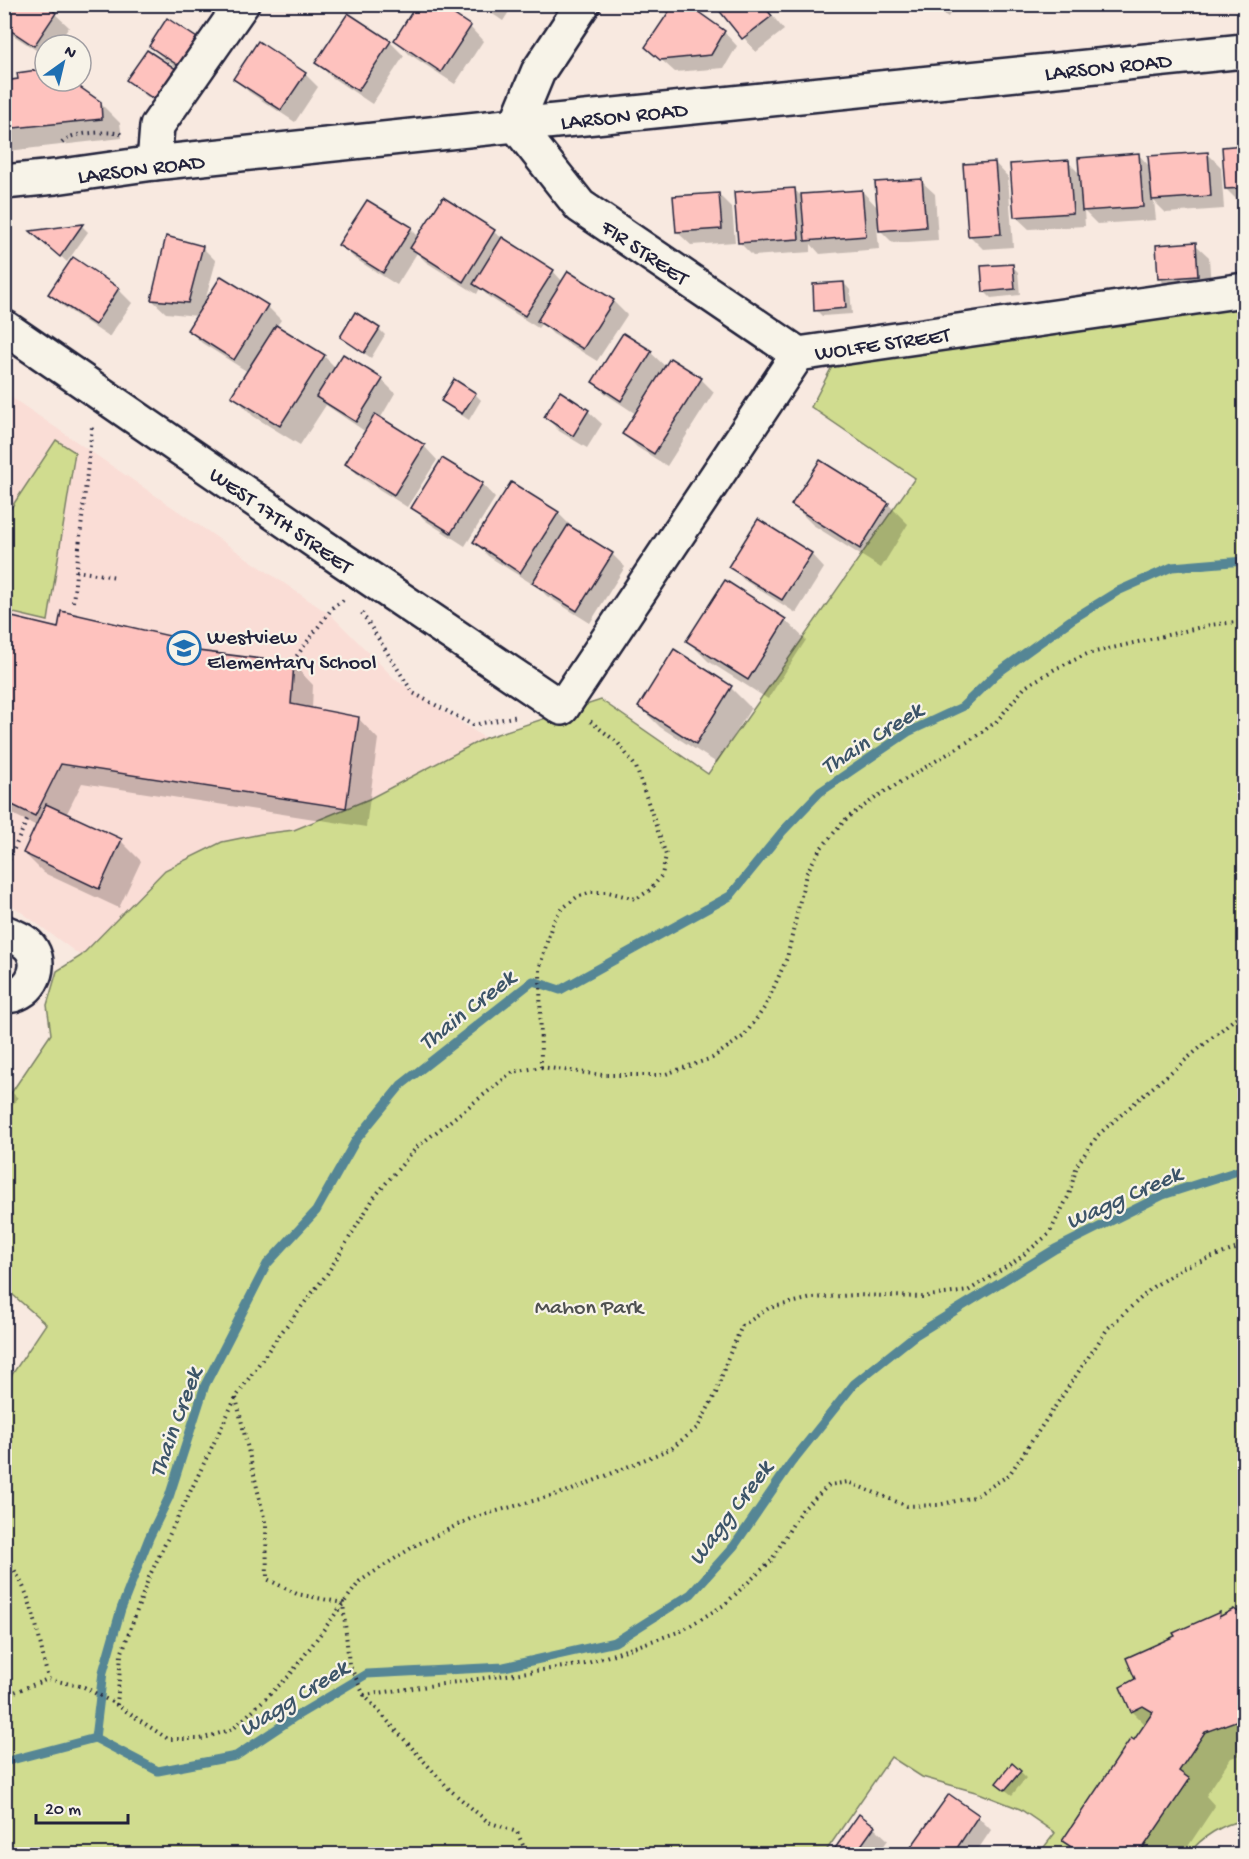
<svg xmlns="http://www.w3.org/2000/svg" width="1249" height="1859" viewBox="0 0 1249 1859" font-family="'Gochi Hand',sans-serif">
  <rect width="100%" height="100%" fill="#f8e9e0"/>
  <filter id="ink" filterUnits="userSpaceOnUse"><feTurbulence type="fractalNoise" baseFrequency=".0167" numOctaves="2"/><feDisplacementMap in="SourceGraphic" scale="12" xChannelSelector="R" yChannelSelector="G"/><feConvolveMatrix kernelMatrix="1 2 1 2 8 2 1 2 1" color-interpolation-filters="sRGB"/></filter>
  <g filter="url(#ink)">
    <polygon fill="#faddd6" points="5,393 332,616 396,680 485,738 369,799 294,830 165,870 81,956 5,900"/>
    <g fill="#d0dc8f" stroke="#797f65" stroke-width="1.5">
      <path d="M 1244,306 L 1244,1820 C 1223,1824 1202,1836 1189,1854 L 1046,1854 L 1041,1851 L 1055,1833 L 1020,1809 L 979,1793 L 922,1777 L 891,1757 L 824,1854 L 5,1854 L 5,1385 L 46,1324 L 5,1288 L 5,1102 L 51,1034 L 47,1005 L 57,971 L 81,956 L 165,870 L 222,842 L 261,834 L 294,830 L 369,799 L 485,738 L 601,700 L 708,774 L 915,478 L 811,407 L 835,361 Z"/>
      <polygon points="56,440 75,452 48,621 5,611 5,517"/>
    </g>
    <g fill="#0003">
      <polygon points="41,4 55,14 69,27 57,45 45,45 45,56 13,35 4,26"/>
      <polygon points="478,4 514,4 503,21"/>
      <polygon points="716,4 763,4 784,30 756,52"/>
      <polygon points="929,4 956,4 948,17"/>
      <polygon points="348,15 390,42 404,56 372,104 330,76 317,62"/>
      <polygon points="470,27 483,41 455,84 409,54 396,40"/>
      <polygon points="724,32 737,46 724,68 675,72 647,47"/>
      <polygon points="199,41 196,80 164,59 150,46"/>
      <polygon points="43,71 45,73 45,81 61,81 100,103 120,123 122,138 8,151 4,147 4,82 20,81"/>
      <polygon points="178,73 172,114 142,93 128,80"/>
      <polygon points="305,74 318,87 295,122 249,92 235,79"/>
      <polygon points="1244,147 1244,202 1239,202 1226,189 1223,148"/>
      <polygon points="1208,154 1221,167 1224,209 1166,213 1154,201 1156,220 1097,224 1084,211 1085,226 1029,229 1015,216 1068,162 1081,175 1139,155 1150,167"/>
      <polygon points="995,163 1008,177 1013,247 983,249 969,235"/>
      <polygon points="921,181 935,194 938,240 893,243 877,227 879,249 820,254 811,244 811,252 753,256 739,242 794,189 803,198 862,191 878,208"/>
      <polygon points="719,195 732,208 735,242 691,245 677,232"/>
      <polygon points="443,199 553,271 563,282 569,274 613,301 627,315 597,361 553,334 542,323 538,328 489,297 480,288 477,294 426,262 417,253 397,285 354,258 340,244 411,229 419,237"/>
      <polygon points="82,226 88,232 67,262 34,232"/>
      <polygon points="1195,244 1209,257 1211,289 1173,292 1159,278"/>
      <polygon points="202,247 216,261 204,305 222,278 267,306 281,320 276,327 324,356 336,368 382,380 395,393 380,419 424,446 437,460 407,507 360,477 347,463 366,432 326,405 300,445 253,416 233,395 248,372 202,343 189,330 198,316 166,313 152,300"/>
      <polygon points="73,259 118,289 132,303 109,337 64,307 50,294"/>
      <polygon points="1012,266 1018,272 1020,295 991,298 984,291"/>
      <polygon points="844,283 850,290 852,314 822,316 816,310"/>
      <polygon points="379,329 385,335 371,358 342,337"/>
      <polygon points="623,335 651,353 666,367 701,379 714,392 667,466 637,447 624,434 636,414 607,395 593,382"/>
      <polygon points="561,393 588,411 602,424 587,448 559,431 546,417"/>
      <polygon points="475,394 481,400 469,420 449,407 443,401"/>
      <polygon points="821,462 888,504 908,524 881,568 813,525 793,505"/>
      <polygon points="482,484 495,498 465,546 426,521 413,508"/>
      <polygon points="558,513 571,526 570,528 612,554 625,567 590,623 547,596 535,584 534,585 488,556 475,542"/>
      <polygon points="811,554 824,568 796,613 744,580 730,566"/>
      <polygon points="725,582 785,620 806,640 768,699 708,661 688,641"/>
      <polygon points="4,617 60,630 173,638 186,651 293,664 313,685 312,709 358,718 378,739 366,827 82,783 66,815 121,841 141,861 119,908 44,873 24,853 37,826 4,810"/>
      <polygon points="674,651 731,688 751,708 717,763 660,727 640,707"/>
      <polygon points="4,1085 18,1098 4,1116"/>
      <polygon points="1234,1611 1244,1618 1244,1754 1231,1758 1206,1796 1215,1806 1183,1854 1077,1854 1064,1841 1146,1725 1132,1711 1137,1680 1177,1637 1219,1613 1223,1617"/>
      <polygon points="1020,1772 1026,1778 1012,1795 1004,1789"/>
      <polygon points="949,1796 978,1817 991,1830 975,1854 908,1854"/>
      <polygon points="859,1816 874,1827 888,1840 878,1854 832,1854"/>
    </g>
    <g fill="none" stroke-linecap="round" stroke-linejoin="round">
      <g stroke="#558695" stroke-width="9">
        <polyline points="95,1738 103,1672 121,1609 149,1538 169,1497 205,1385 267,1264 316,1211 356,1140 401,1085 533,981 560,990 730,896 782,832 820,792 908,732 962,707 996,674 1071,620 1118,591 1172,567 1244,561"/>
        <polyline points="95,1738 158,1771 236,1756 293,1718 367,1674 504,1667 615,1642 691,1594 734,1546 791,1463 854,1384 914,1336 1055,1249 1163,1195 1244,1169"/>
        <polyline points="4,1762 95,1738"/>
      </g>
    </g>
    <g fill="#fec2be" stroke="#22223b" stroke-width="1.5">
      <polygon points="9,4 44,4 56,13 34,46 4,26 4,11"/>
      <polygon points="417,4 438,4 471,26 441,72 394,40"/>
      <polygon points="674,4 687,4 725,31 711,55 660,60 645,47"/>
      <polygon points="714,4 762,4 772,16 742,39"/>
      <polygon points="348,13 391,41 358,91 315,63"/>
      <polygon points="167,18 200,40 182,68 149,46"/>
      <polygon points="258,41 306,73 281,110 233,79"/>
      <polygon points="147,50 179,71 158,102 126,80"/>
      <polygon points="44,69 45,81 71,81 101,102 102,119 4,129 4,81 18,79 17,73"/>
      <polygon points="1244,145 1244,188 1225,189 1222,147"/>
      <polygon points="1208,152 1211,196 1152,200 1148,156"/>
      <polygon points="1139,153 1143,207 1082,211 1078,158"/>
      <polygon points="1069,160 1073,213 1014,217 1010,164"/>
      <polygon points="995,162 1001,234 968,236 963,164"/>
      <polygon points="922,179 926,227 879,231 875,182"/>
      <polygon points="795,188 799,239 738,243 734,192"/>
      <polygon points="862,190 866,236 805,241 801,194"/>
      <polygon points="719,193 722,229 676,232 673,196"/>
      <polygon points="443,197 495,230 463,282 410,248"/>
      <polygon points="367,200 412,227 383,273 338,245"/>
      <polygon points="83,224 60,257 30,231"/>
      <polygon points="166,236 203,246 188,303 151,300"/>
      <polygon points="502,237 554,270 525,316 473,284"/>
      <polygon points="1196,242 1198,276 1158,279 1156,245"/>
      <polygon points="73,257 119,288 95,325 48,294"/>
      <polygon points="1013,264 1015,289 983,292 981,266"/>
      <polygon points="568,271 614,300 583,349 537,321"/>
      <polygon points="221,276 268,305 234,360 187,330"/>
      <polygon points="844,282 846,308 814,311 813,284"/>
      <polygon points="355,312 380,328 364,353 340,337"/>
      <polygon points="276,325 325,355 280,426 231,396"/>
      <polygon points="623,333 652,351 621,401 592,382"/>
      <polygon points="343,354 383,379 356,422 316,397"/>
      <polygon points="670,358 702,378 654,454 622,434"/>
      <polygon points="454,379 476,393 462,414 441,401"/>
      <polygon points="560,391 589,410 573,436 544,417"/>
      <polygon points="375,414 425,445 394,495 345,464"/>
      <polygon points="442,458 483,483 451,533 411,508"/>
      <polygon points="820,460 889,503 860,549 791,505"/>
      <polygon points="511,482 559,512 520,573 473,542"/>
      <polygon points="758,519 812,553 782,600 728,567"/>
      <polygon points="568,525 613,553 577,611 532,583"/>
      <polygon points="725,580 786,619 748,680 686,641"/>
      <polygon points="61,611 174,637 174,648 294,663 291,704 359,717 346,808 61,764 35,816 4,801 4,615 58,628"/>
      <polygon points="674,649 732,686 696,744 638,707"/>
      <polygon points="46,804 122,839 99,889 23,853"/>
      <polygon points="1234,1609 1244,1616 1244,1718 1205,1732 1179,1771 1190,1779 1139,1854 1082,1854 1062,1841 1131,1738 1134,1740 1153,1712 1143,1706 1131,1712 1120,1687 1135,1679 1126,1658 1175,1636 1173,1633 1220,1612 1219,1617"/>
      <polygon points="1012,1763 1021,1771 1005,1790 996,1783"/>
      <polygon points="949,1794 979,1815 953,1854 906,1854"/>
      <polygon points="859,1814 875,1826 855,1854 831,1854"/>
    </g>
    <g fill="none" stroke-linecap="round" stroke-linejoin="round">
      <g stroke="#22223b" stroke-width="38">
        <g id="minor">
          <polyline points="516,125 1244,51"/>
          <polyline points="516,125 580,206 798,354"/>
          <polyline points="154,163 157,126 242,4"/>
          <polyline points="4,327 344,561 562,708 798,354 1244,290"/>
          <path d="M 4,932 C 15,937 26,940 32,950 C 44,970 28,997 4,996"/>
        </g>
      </g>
      <g stroke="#22223b" stroke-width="38">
        <polyline id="major" points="4,182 55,177 154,163 516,125 538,72 583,4"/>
      </g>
      <g stroke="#22223b" stroke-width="4" stroke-dasharray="1.5 4.5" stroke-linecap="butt">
        <path d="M 62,143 C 64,141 67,139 70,137 C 79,133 114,130 123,135"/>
        <polyline points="76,571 116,577"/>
        <polyline points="73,602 92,427"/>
        <polyline points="362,613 413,693 473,725 518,716"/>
        <polyline points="293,661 333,607 345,599"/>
        <polyline points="4,871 28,818"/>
        <polyline points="541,1067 602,1075 663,1075 712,1058 744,1036 765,1007 787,958 806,874 820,849 847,818 881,794 969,741 996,722 1025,687 1055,669 1087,654 1210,625 1244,621"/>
        <polyline points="236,1398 266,1526 267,1579 297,1594 343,1603 349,1664 364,1695 450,1790 488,1822 517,1832 527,1854"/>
        <path d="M 4,1556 C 33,1590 38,1636 48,1679"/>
        <polyline points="364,1695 585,1664 681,1631 724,1605 771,1561 800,1512 829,1485 848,1482 907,1506 938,1505 974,1497 1009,1475 1108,1328 1153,1287 1184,1267 1244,1246"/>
        <polyline points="4,1696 48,1679 84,1687 117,1705 168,1739 201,1739 233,1729 289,1676 360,1581 416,1545 472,1518 572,1490 672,1448 698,1427 716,1393 727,1360 742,1326 769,1308 812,1298 856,1295 922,1297 968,1291 1017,1260 1049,1234 1069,1195 1077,1165 1098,1135 1146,1093 1244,1011"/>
        <polyline points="117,1705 121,1655 149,1577 236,1397 277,1338 327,1274 375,1196 417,1147 513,1072 541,1067 540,966 553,921 563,908 577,897 591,892 608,892 636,899 650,890 662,875 666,855 636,767 618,743 590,721"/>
      </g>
      <use href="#minor" stroke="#f7f3e8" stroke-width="33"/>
      <use href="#major" stroke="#f7f3e8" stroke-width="33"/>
    </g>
  </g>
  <defs>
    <g id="school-ring" transform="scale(1.725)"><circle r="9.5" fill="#f7f3e8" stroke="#1f6fb2" stroke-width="1.5"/><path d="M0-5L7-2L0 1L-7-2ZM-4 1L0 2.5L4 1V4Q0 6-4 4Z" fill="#1f6fb2"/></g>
  </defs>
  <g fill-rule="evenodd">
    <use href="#school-ring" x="184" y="648"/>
  </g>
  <g text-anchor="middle" stroke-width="4.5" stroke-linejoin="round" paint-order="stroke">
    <g font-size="22" fill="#22223b" stroke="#f7f3e8">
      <text transform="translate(1108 65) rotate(-6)" y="8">LARSON ROAD</text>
      <text transform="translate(624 114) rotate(-6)" y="8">LARSON ROAD</text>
      <text transform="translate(141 167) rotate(-7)" y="8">LARSON ROAD</text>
      <text transform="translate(646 251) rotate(34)" y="8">FIR STREET</text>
      <text transform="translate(882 342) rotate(-8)" y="8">WOLFE STREET</text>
      <text transform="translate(282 519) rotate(35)" y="8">WEST 17TH STREET</text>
    </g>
    <g font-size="22" fill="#22223b" stroke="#f7f3e8" text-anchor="start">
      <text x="207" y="643">Westview<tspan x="207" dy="25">Elementary School</tspan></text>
    </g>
    <g font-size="22" fill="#4e5050" stroke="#f7f3e8">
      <text x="589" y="1313">Mahon Park</text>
    </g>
    <g font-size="24" font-style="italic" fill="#3c5468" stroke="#f7f3e8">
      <text transform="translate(871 737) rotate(-32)" y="8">Thain Creek</text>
      <text transform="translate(466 1009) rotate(-38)" y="8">Thain Creek</text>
      <text transform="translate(1123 1196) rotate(-24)" y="8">Wagg Creek</text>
      <text transform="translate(174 1422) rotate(-70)" y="8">Thain Creek</text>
      <text transform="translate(729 1512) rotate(-53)" y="8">Wagg Creek</text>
      <text transform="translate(293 1697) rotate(-32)" y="8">Wagg Creek</text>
    </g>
  </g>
  <rect width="1249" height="1859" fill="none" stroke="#f7f3e8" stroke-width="24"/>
  <rect x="12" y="12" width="1225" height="1835" fill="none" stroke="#22223b" stroke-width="2" filter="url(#ink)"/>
  <g transform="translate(63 63) rotate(34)"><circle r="28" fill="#f7f3e8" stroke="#a29fa3" stroke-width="1.5"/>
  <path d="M0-4.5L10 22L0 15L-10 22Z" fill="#1f6fb2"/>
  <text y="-9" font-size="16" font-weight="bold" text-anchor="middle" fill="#22223b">N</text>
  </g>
  <path d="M36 1814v9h92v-9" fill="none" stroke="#22223b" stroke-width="3"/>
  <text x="45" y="1814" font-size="18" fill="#22223b" stroke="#f7f3e8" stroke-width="4.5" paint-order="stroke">20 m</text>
</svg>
